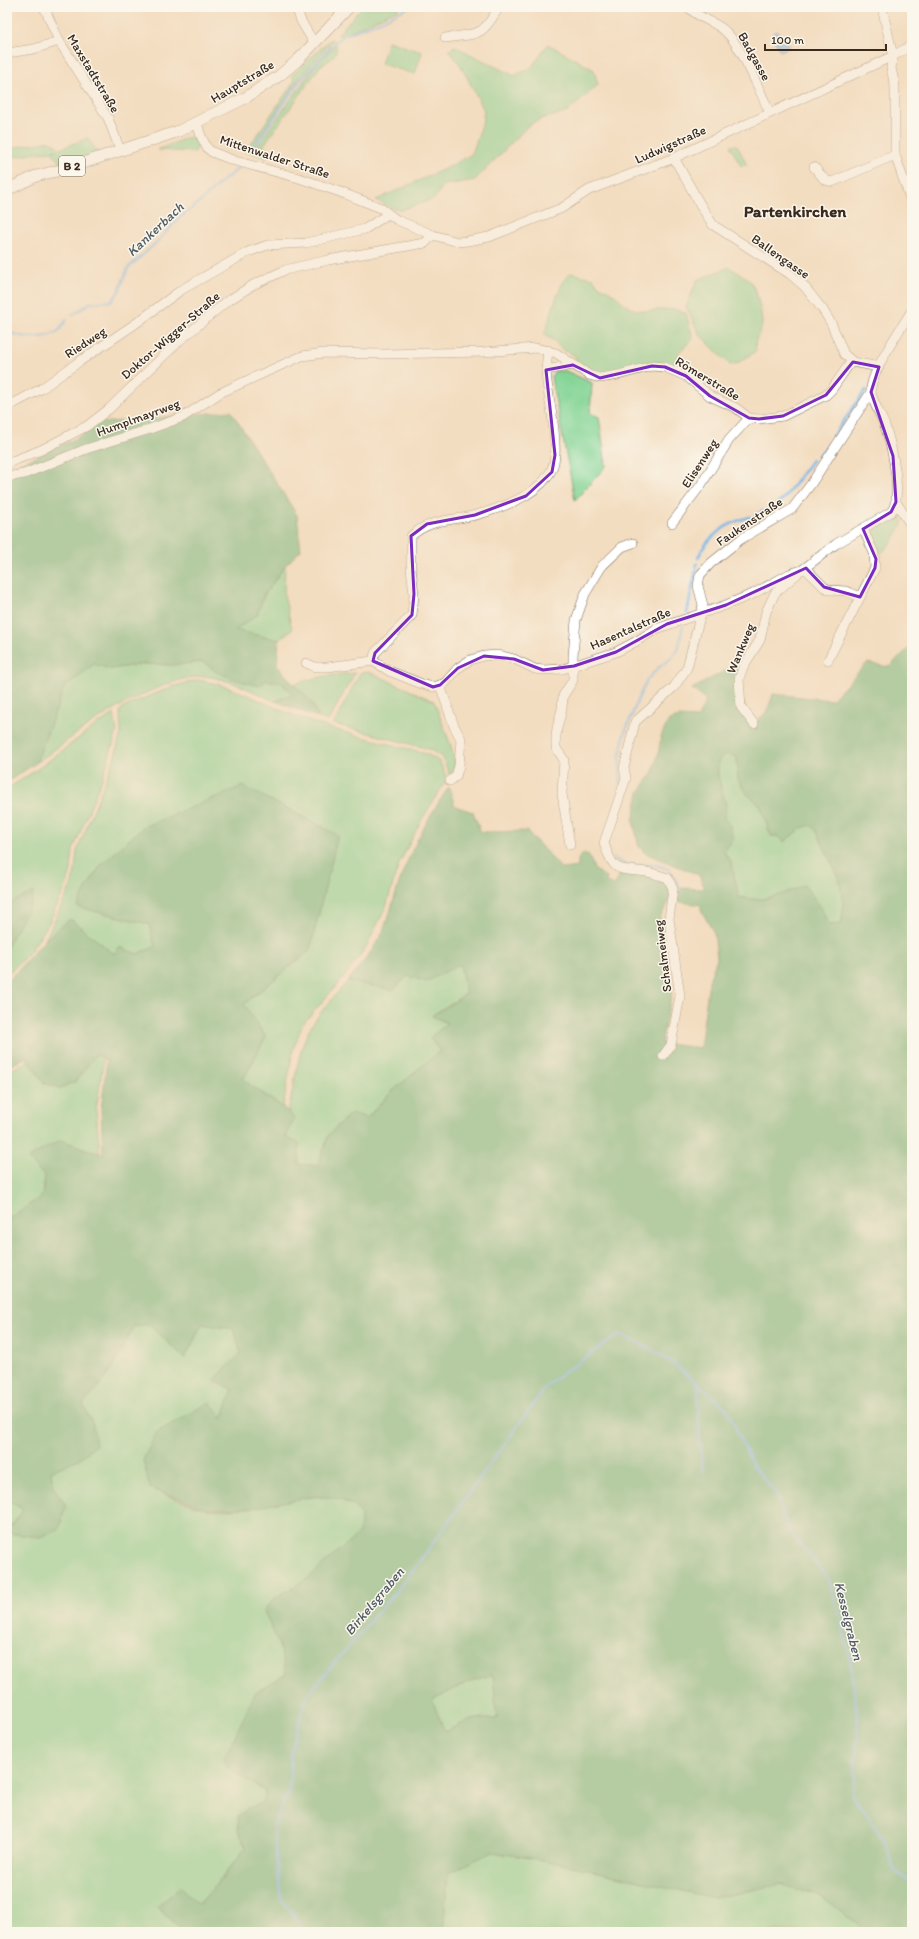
<svg xmlns="http://www.w3.org/2000/svg" width="919" height="1939" viewBox="0 0 919 1939" font-family="Itim,sans-serif">
  <rect width="100%" height="100%" fill="#fbf7ec"/>
  <filter id="ink" filterUnits="userSpaceOnUse"><feTurbulence type="fractalNoise" baseFrequency=".025" numOctaves="2"/><feDisplacementMap in="SourceGraphic" scale="8" xChannelSelector="R" yChannelSelector="G"/><feConvolveMatrix kernelMatrix="1 2 1 2 8 2 1 2 1" color-interpolation-filters="sRGB"/></filter>
  <filter id="wash" filterUnits="userSpaceOnUse"><feTurbulence type="fractalNoise" baseFrequency=".012" numOctaves="4" result="noise"/><feDisplacementMap in="SourceGraphic" scale="16" xChannelSelector="R" yChannelSelector="G"/><feGaussianBlur stdDeviation="0.9" result="paint"/><feColorMatrix in="noise" values="0 0 0 0 0 0 0 0 0 0 0 0 0 0 0 0 0 1.4 0 .05"/><feComposite in="paint" operator="in"/></filter>
  <g filter="url(#wash)">
    <rect width="100%" height="100%" fill="#f3ddc0"/>
    <g fill="#83d495" stroke="#5f7f5a">
      <polygon points="362,7 398,7 399,9 340,36 338,34"/>
      <polygon points="331,39 333,40 298,80 249,152 246,151 295,80 292,75"/>
      <polygon points="388,41 422,52 415,74 381,64"/>
      <path d="M 336,44 C 338,56 330,60 321,65 L 263,146 L 267,149 L 267,158 L 252,153 L 317,63 Z"/>
      <polygon points="548,44 594,70 598,85 566,113 543,118 529,125 475,180 444,185 434,199 401,210 390,207 376,200 449,167 472,154 482,125 484,110 460,64 449,51 454,46 514,76 531,68"/>
      <polygon points="189,137 195,139 199,142 195,152 157,150"/>
      <polygon points="88,138 100,157 64,168 52,152 57,150 7,158 7,149 49,141 56,145 60,149"/>
      <polygon points="737,145 747,165 741,166 730,146"/>
      <path d="M 729,267 C 736,272 749,277 753,286 C 757,292 763,318 762,325 C 760,335 753,339 756,351 L 738,363 L 730,365 L 700,335 L 686,307 L 697,280 Z"/>
      <path d="M 570,273 L 593,278 C 597,288 605,287 612,293 C 618,297 624,305 631,308 C 646,316 668,304 686,313 L 693,339 L 679,352 L 675,367 L 660,362 L 650,362 L 613,375 L 595,375 L 582,368 L 574,355 L 560,348 L 556,342 L 544,335 C 551,319 557,285 570,273 Z"/>
      <polygon points="555,371 566,371 592,383 590,413 599,417 606,466 575,500 551,377"/>
      <path d="M 897,512 L 903,521 C 898,534 890,546 879,555 L 878,544 L 868,534 L 892,517 Z"/>
      <polygon points="285,566 284,595 292,629 279,640 234,630 257,615 264,596"/>
      <path d="M 203,662 L 217,672 L 282,683 L 293,694 L 275,701 C 256,693 236,682 216,678 C 195,673 176,681 157,688 C 111,707 76,734 36,763 L 64,688 L 94,664 L 110,669 L 145,664 L 172,665 Z"/>
      <polygon points="369,672 434,701 451,746 456,768 450,776 443,758 429,749 334,724 360,673"/>
      <polygon points="355,673 328,721 319,718 311,701 293,684 325,676"/>
      <path d="M 197,680 C 235,685 267,706 303,719 C 343,734 386,742 427,754 L 440,762 L 447,779 L 422,819 L 399,864 L 386,907 L 366,947 L 344,977 L 302,1025 L 293,1050 L 283,1107 L 243,1080 L 265,1037 L 244,1004 L 310,950 L 337,835 L 243,786 L 143,827 L 77,907 L 149,924 L 155,947 L 137,954 L 119,947 L 114,954 L 70,919 L 45,940 L 71,886 L 75,871 L 77,851 L 114,759 L 121,733 L 120,711 L 122,708 L 171,687 Z"/>
      <polygon points="114,714 117,732 102,779 73,850 71,870 67,884 49,923 29,953 7,975 7,947 33,893 7,905 7,789 39,768 96,725"/>
      <path d="M 726,754 L 737,757 L 738,779 L 747,794 L 760,804 L 771,836 L 778,836 L 784,842 L 801,828 L 811,825 L 816,830 L 840,881 L 843,904 L 842,924 L 829,925 L 820,906 L 804,885 C 783,895 763,903 739,897 L 731,862 L 724,852 L 724,819 L 726,805 L 718,776 L 718,760 Z"/>
      <path d="M 460,964 L 466,994 L 432,1015 L 447,1023 L 430,1038 L 440,1051 L 389,1094 L 367,1118 L 351,1113 L 329,1134 L 318,1166 L 299,1164 L 284,1137 L 294,1119 L 288,1111 C 295,1085 297,1054 309,1030 C 319,1012 335,996 348,981 L 393,990 L 408,976 L 426,981 Z"/>
      <polygon points="96,1054 104,1058 96,1110 100,1154 61,1140 28,1158 45,1177 42,1196 7,1220 7,1072 29,1060 44,1083 75,1082"/>
      <path d="M 148,1324 L 185,1358 L 202,1324 L 234,1329 L 241,1353 L 215,1380 L 233,1389 L 222,1419 L 150,1488 C 168,1495 188,1506 208,1509 C 252,1516 312,1483 350,1504 C 354,1506 358,1511 361,1514 C 361,1521 362,1527 359,1533 C 354,1542 316,1574 306,1580 C 289,1591 275,1594 264,1611 L 279,1645 L 286,1674 L 255,1693 L 229,1769 L 265,1791 L 264,1802 L 246,1809 L 238,1830 L 246,1847 L 224,1875 L 199,1904 L 157,1907 L 184,1932 L 7,1932 L 7,1533 L 40,1537 L 66,1505 L 53,1487 L 51,1471 L 79,1459 L 93,1425 L 83,1404 C 105,1382 120,1356 133,1327 Z"/>
      <polygon points="7,1499 23,1510 7,1532"/>
      <polygon points="493,1675 497,1719 471,1719 445,1732 432,1700 473,1680"/>
      <polygon points="492,1852 549,1861 715,1898 780,1884 821,1896 857,1923 864,1932 443,1932 448,1873"/>
    </g>
    <g fill="#6ab67e" stroke="#52704e" fill-rule="evenodd">
      <polygon points="231,411 297,515 301,550 285,566 264,595 257,615 235,630 279,640 277,665 293,684 311,701 319,718 275,701 292,694 282,683 267,680 259,686 236,680 217,672 203,662 172,665 145,664 110,669 94,664 64,688 36,763 7,782 7,479 17,465 77,438 100,423"/>
      <path d="M 912,645 L 912,1932 L 864,1932 L 857,1923 L 821,1896 L 780,1884 L 715,1898 L 549,1861 L 492,1852 L 448,1873 L 443,1932 L 184,1932 L 157,1907 L 180,1887 L 199,1904 L 224,1876 L 246,1847 L 238,1830 L 238,1817 L 246,1809 L 264,1802 L 265,1791 L 229,1769 L 224,1759 L 255,1693 L 286,1674 L 279,1645 L 264,1611 L 272,1600 L 307,1579 L 358,1534 L 361,1526 L 361,1514 L 351,1504 L 335,1498 L 315,1496 L 252,1508 L 207,1509 L 150,1488 L 143,1460 L 157,1432 L 210,1402 L 222,1419 L 233,1390 L 214,1380 L 241,1353 L 234,1329 L 202,1324 L 185,1358 L 148,1324 L 133,1327 C 120,1356 105,1382 83,1404 L 93,1425 L 96,1445 L 79,1459 L 51,1471 L 53,1487 L 66,1505 L 59,1530 L 40,1537 L 7,1533 L 23,1510 L 7,1499 L 7,1220 L 42,1196 L 45,1177 L 28,1158 L 61,1140 L 103,1155 L 101,1110 L 107,1060 L 96,1054 L 75,1082 L 60,1088 L 44,1083 L 26,1057 L 7,1068 L 7,982 L 45,940 L 70,919 L 114,954 L 119,947 L 137,954 L 155,947 L 149,924 L 77,907 L 87,887 L 101,865 L 143,827 L 243,786 L 338,835 L 310,950 L 244,1004 L 266,1037 L 243,1080 L 288,1111 L 294,1119 L 285,1137 L 299,1143 L 299,1164 L 318,1166 L 329,1134 L 351,1113 L 367,1118 L 389,1094 L 440,1051 L 430,1038 L 447,1023 L 432,1016 L 466,994 L 460,964 L 426,982 L 408,976 L 393,990 L 348,981 C 361,965 374,950 383,931 C 392,910 396,888 405,867 C 416,840 432,811 449,787 L 455,806 L 473,812 L 481,832 L 527,831 L 562,869 L 578,867 L 578,859 L 584,853 L 589,855 L 594,869 L 607,878 L 606,882 L 615,885 L 620,873 L 622,874 L 629,872 L 668,878 L 673,889 L 667,906 L 660,917 L 672,993 L 661,1043 L 700,1048 L 709,981 L 717,958 L 714,933 L 701,910 L 701,905 L 675,901 L 680,888 L 705,889 L 699,875 L 645,853 L 639,847 L 633,821 L 639,792 L 652,774 L 658,755 L 661,736 L 669,720 L 679,717 L 698,718 L 706,700 L 692,689 L 735,665 L 743,667 L 739,694 L 754,723 L 767,712 L 773,694 L 832,700 L 867,663 L 889,667 ZM 726,754 L 737,757 L 738,779 L 747,794 L 760,805 L 771,836 L 778,836 L 784,842 L 801,828 L 811,825 L 816,830 L 840,881 L 843,904 L 842,924 L 829,925 L 820,906 L 804,885 C 783,895 763,903 739,897 L 731,862 L 724,852 L 733,839 L 730,825 L 724,819 L 726,805 L 718,776 L 718,761 ZM 493,1675 L 497,1719 L 471,1719 L 445,1732 L 432,1700 L 473,1680 Z"/>
      <polygon points="33,892 32,902 7,947 7,905"/>
    </g>
    <polygon fill="#75b5e9" stroke="#587084" points="778,31 780,36 789,44 788,48 781,51 779,50 772,35 774,32"/>
    <g fill="none" stroke-linecap="round" stroke-linejoin="round">
      <g stroke="#75b5e9" stroke-width="2.5">
        <polyline points="250,152 299,82 333,44 344,35 381,21 409,7"/>
        <polyline points="72,315 90,303 112,301 119,291 128,268 156,243 178,219 200,202 219,184 239,168"/>
        <path d="M 7,331 C 20,338 43,340 57,332 C 61,329 64,323 67,319"/>
        <polyline points="833,436 866,390"/>
        <polyline points="818,455 826,449 830,442"/>
        <polyline points="755,515 775,506 785,497 812,460"/>
        <path d="M 698,558 C 706,537 728,522 750,517"/>
        <polyline points="687,613 697,564"/>
        <polyline points="620,784 620,756 624,735 639,697 647,680 659,667 668,661 678,650 683,626"/>
        <polyline points="614,858 626,865 657,865 670,870 680,888 676,899"/>
        <polyline points="698,1382 699,1439 703,1471"/>
        <polyline points="306,1932 281,1899 273,1830 289,1789 291,1751 307,1695 409,1576 548,1384 619,1334 651,1349 673,1363 727,1409 753,1466 776,1493 788,1529 828,1578 841,1620 850,1660 858,1722 853,1796 884,1839 894,1870 912,1883"/>
      </g>
    </g>
  </g>
  <g filter="url(#ink)">
    <g fill="none" stroke-linecap="round" stroke-linejoin="round">
      <g stroke="#7b6957" stroke-width="10">
        <g id="minor">
          <polyline points="44,7 59,41 108,118 120,150"/>
          <polyline points="296,7 301,21 314,43"/>
          <path d="M 688,7 C 699,19 715,21 726,32 C 742,47 760,92 770,113"/>
          <polyline points="882,7 893,56 891,68 895,86 895,155 912,204"/>
          <path d="M 445,38 C 479,33 481,38 499,7"/>
          <polyline points="7,53 34,49 59,41"/>
          <polyline points="197,123 201,136 207,148 212,152 235,161 299,178 340,192 381,208 397,220 433,235 458,242 467,241 489,237 562,208 589,190 674,158 893,56 912,45"/>
          <polyline points="674,158 701,206 713,225 790,274 804,286 823,310 831,323 844,354 853,362 879,367"/>
          <polyline points="814,167 825,180 832,182 895,155"/>
          <polyline points="546,370 548,350"/>
          <polyline points="7,407 41,389 80,361 135,324 181,290 248,252 268,245 306,243 365,229 388,214"/>
          <polyline points="7,467 10,462 41,450 87,426 109,409 178,342 226,302 253,285 285,270 328,260 425,243 433,235"/>
          <polyline points="7,477 24,474 86,449 147,430 183,417 220,393 266,372 302,356 324,353 383,354 483,352 536,348 556,353 589,375 600,378 618,375 652,366 665,367 686,376 710,396 736,408 749,418 759,419 783,416 826,395 832,389 850,363 853,362"/>
          <polyline points="896,502 912,527"/>
          <polyline points="672,523 701,485 729,440 749,418"/>
          <polyline points="805,568 824,587 830,590 846,591 860,597"/>
          <polyline points="828,660 875,568 874,553 863,529"/>
          <path d="M 373,661 L 375,653 L 412,615 L 414,594 L 411,568 L 411,536 C 431,518 452,521 476,515 C 505,507 554,490 555,455 C 557,426 547,398 546,370 L 573,365"/>
          <polyline points="306,663 315,667 327,667 373,661 389,671 422,684 433,687 440,685"/>
          <polyline points="754,724 741,707 739,679 743,667 760,640 766,612 775,593 797,574"/>
          <path d="M 450,781 L 456,776 L 459,766 L 461,739 L 454,726 L 440,685 L 445,683 L 458,668 L 470,660 L 484,656 L 498,655 L 514,659 L 535,669 L 543,670 L 563,669 L 616,652 L 637,641 L 656,629 L 726,605 L 753,594 L 789,574 L 802,570 L 836,544 L 891,512 C 904,498 891,443 885,426 C 881,415 873,403 871,392 C 869,374 902,327 912,310"/>
          <polyline points="570,845 562,794 564,760 556,748 556,737 557,728 562,709 563,696 573,680 573,656 576,620 585,594 602,566 622,547 633,543"/>
          <path d="M 663,1056 L 671,1045 L 680,996 L 669,919 L 673,889 L 668,878 C 661,876 654,873 646,872 C 620,868 614,875 604,843 L 626,778 L 624,768 L 635,722 L 674,687 L 687,668 L 703,605 L 698,586 L 700,575 L 711,563 L 741,539 L 792,509 L 811,484 L 871,392"/>
        </g>
      </g>
      <g stroke="#7b6957" stroke-width="12">
        <polyline id="major" points="7,190 36,176 65,169 179,131 245,98 279,76 298,60 349,7"/>
      </g>
      <use href="#minor" stroke="#fff" stroke-width="9"/>
      <use href="#major" stroke="#fff" stroke-width="11"/>
    </g>
  </g>
  <path d="M0 0H919V1939H0ZM 853,362 L 879,367 L 871,392 L 893,456 L 896,502 L 891,512 L 863,529 L 876,559 L 875,568 L 860,597 L 824,587 L 806,568 L 726,605 L 667,624 L 616,652 L 574,666 L 543,670 L 514,659 L 484,656 L 458,668 L 440,685 L 433,687 L 373,661 L 375,653 L 412,615 L 414,594 L 411,536 L 427,524 L 475,515 L 526,496 L 552,472 L 555,455 L 546,370 L 573,365 L 600,378 L 652,366 L 665,367 L 686,376 L 710,396 L 749,418 L 759,419 L 783,416 L 826,395 Z" fill="#f3ddc0" fill-opacity=".55" fill-rule="evenodd"/>
  <path fill="none" stroke="#7b2cbf" stroke-width="3" stroke-linejoin="round" d="M 853,362 L 879,367 L 871,392 L 893,456 L 896,502 L 891,512 L 863,529 L 876,559 L 875,568 L 860,597 L 824,587 L 806,568 L 726,605 L 667,624 L 616,652 L 574,666 L 543,670 L 514,659 L 484,656 L 458,668 L 440,685 L 433,687 L 373,661 L 375,653 L 412,615 L 414,594 L 411,536 L 427,524 L 475,515 L 526,496 L 552,472 L 555,455 L 546,370 L 573,365 L 600,378 L 652,366 L 665,367 L 686,376 L 710,396 L 749,418 L 759,419 L 783,416 L 826,395 Z"/>
  <g text-anchor="middle" stroke-width="3" stroke-linejoin="round" paint-order="stroke">
    <rect fill="#fbf7ec" stroke="#75685c" stroke-width="1" x="59" y="156" width="26" height="20" rx="3"/>
    <g font-size="12" font-weight="bold" fill="#3b2a1e">
      <text x="72" y="170">B 2</text>
    </g>
    <g font-size="13" fill="#3b2a1e" stroke="#fbf7ec">
      <text transform="translate(755 56) rotate(61)" y="5">Badgasse</text>
      <text transform="translate(94 73) rotate(59)" y="5">Maxstadtstraße</text>
      <text transform="translate(242 81) rotate(-31)" y="5">Hauptstraße</text>
      <text transform="translate(670 144) rotate(-24)" y="5">Ludwigstraße</text>
      <text transform="translate(275 156) rotate(18)" y="5">Mittenwalder Straße</text>
      <text transform="translate(781 256) rotate(35)" y="5">Ballengasse</text>
      <text transform="translate(170 335) rotate(-41)" y="5">Doktor-Wigger-Straße</text>
      <text transform="translate(85 342) rotate(-33)" y="5">Riedweg</text>
      <text transform="translate(708 378) rotate(31)" y="5">Römerstraße</text>
      <text transform="translate(138 417) rotate(-20)" y="5">Humplmayrweg</text>
      <text transform="translate(699 463) rotate(-57)" y="5">Elisenweg</text>
      <text transform="translate(749 521) rotate(-34)" y="5">Faukenstraße</text>
      <text transform="translate(630 628) rotate(-24)" y="5">Hasentalstraße</text>
      <text transform="translate(740 648) rotate(-67)" y="5">Wankweg</text>
      <text transform="translate(662 956) rotate(-97)" y="5">Schalmeiweg</text>
    </g>
    <g font-size="14" font-style="italic" fill="#4f5b65" stroke="#fbf7ec">
      <text transform="translate(155 229) rotate(-43)" y="5">Kankerbach</text>
      <text transform="translate(374 1601) rotate(-50)" y="5">Birkelsgraben</text>
      <text transform="translate(849 1621) rotate(76)" y="5">Kesselgraben</text>
    </g>
    <g font-size="17" font-weight="bold" fill="#3b2a1e" stroke="#fbf7ec">
      <text x="795" y="217">Partenkirchen</text>
    </g>
  </g>
  <rect width="919" height="1939" fill="none" stroke="#fbf7ec" stroke-width="24"/>
  <path d="M765 44v6h121v-6" fill="none" stroke="#3b2a1e" stroke-width="2"/>
  <text x="771" y="44" font-size="12" fill="#3b2a1e" stroke="#fbf7ec" stroke-width="3" paint-order="stroke">100 m</text>
</svg>
